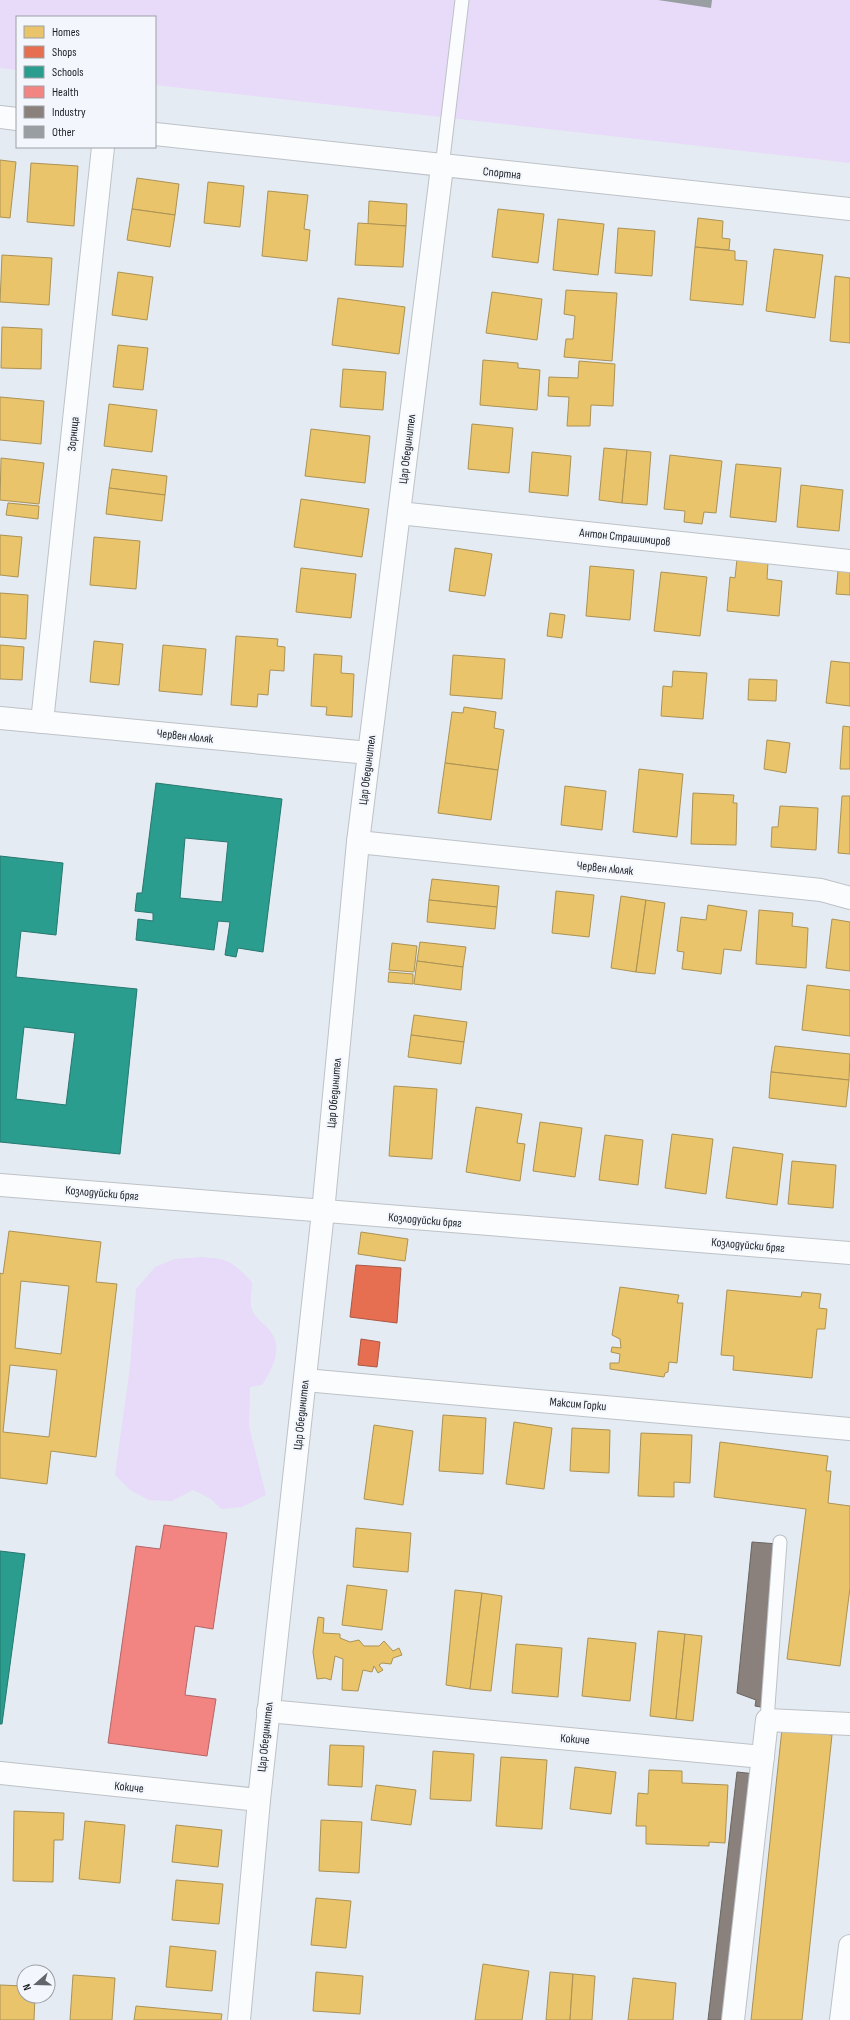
<svg xmlns="http://www.w3.org/2000/svg" width="850" height="2020" viewBox="0 0 850 2020" font-family="'Sofia Sans Condensed',sans-serif">
  <rect width="100%" height="100%" fill="#e5ebf2"/>
  <g fill="#e8daf9">
    <polygon points="0,0 850,0 850,163 155,85 155,17 17,17 17,70 0,68"/>
    <path d="M 200,1257 C 229,1259 232,1261 252,1282 C 252,1289 250,1299 251,1306 C 253,1317 264,1323 270,1331 C 284,1348 272,1369 262,1385 L 250,1387 L 249,1426 L 266,1495 L 242,1507 L 221,1509 L 211,1499 L 193,1490 L 172,1501 L 149,1500 L 130,1490 L 115,1475 L 130,1367 L 136,1289 L 155,1267 L 175,1259 Z"/>
  </g>
  <g fill="#e9c46a" stroke="#ab9255" fill-rule="evenodd">
    <polygon points="0,160 16,162 10,218 0,217"/>
    <polygon points="31,163 78,166 74,226 27,222"/>
    <polygon points="137,178 179,184 175,215 132,209"/>
    <polygon points="208,182 244,186 240,227 204,223"/>
    <polygon points="268,191 308,195 304,229 310,230 307,261 262,256"/>
    <polygon points="369,201 407,204 406,226 368,224"/>
    <polygon points="132,209 175,215 170,247 127,240"/>
    <polygon points="498,209 544,214 538,263 492,257"/>
    <polygon points="698,218 723,221 722,238 730,239 729,250 695,247"/>
    <polygon points="558,219 604,224 598,275 553,270"/>
    <polygon points="358,223 406,226 403,267 355,265"/>
    <polygon points="618,228 655,231 652,276 615,273"/>
    <polygon points="695,247 735,251 735,260 747,261 743,305 690,300"/>
    <polygon points="774,249 823,255 815,318 766,311"/>
    <polygon points="2,255 52,258 49,305 0,302"/>
    <polygon points="118,272 153,277 147,320 112,315"/>
    <polygon points="835,276 850,278 850,343 830,341"/>
    <polygon points="566,290 617,293 612,361 564,357 566,339 573,339 575,316 564,314"/>
    <polygon points="492,292 542,299 537,340 486,333"/>
    <polygon points="338,298 405,307 399,354 332,345"/>
    <polygon points="2,327 42,329 41,369 1,368"/>
    <polygon points="118,345 148,348 143,390 113,387"/>
    <polygon points="483,360 518,363 518,368 540,370 537,410 480,405"/>
    <polygon points="579,361 615,364 613,406 591,405 590,426 567,426 569,397 548,396 549,377 578,378"/>
    <polygon points="343,369 386,372 383,410 340,407"/>
    <polygon points="0,397 44,401 41,444 0,440"/>
    <polygon points="109,404 157,410 152,452 104,446"/>
    <polygon points="472,424 513,428 509,473 468,469"/>
    <polygon points="311,429 370,436 365,483 305,476"/>
    <polygon points="604,448 627,450 622,503 599,500"/>
    <polygon points="627,450 651,452 647,505 622,503"/>
    <polygon points="532,452 571,456 568,496 529,492"/>
    <polygon points="670,455 722,461 716,513 704,512 702,524 684,522 685,511 664,509"/>
    <polygon points="1,458 44,463 39,504 0,500"/>
    <polygon points="736,464 781,468 776,522 730,517"/>
    <polygon points="112,469 167,476 165,495 109,488"/>
    <polygon points="801,485 843,490 839,531 797,527"/>
    <polygon points="109,488 165,495 162,521 106,514"/>
    <polygon points="301,499 369,509 362,557 294,547"/>
    <polygon points="8,503 39,506 38,519 6,515"/>
    <polygon points="0,535 22,537 18,577 0,575"/>
    <polygon points="94,537 140,541 136,589 90,585"/>
    <polygon points="455,548 492,554 485,596 449,591"/>
    <polygon points="737,559 768,562 767,579 782,581 779,616 727,611 730,577 735,578"/>
    <polygon points="590,566 634,570 630,620 586,616"/>
    <polygon points="301,568 356,574 351,618 296,612"/>
    <polygon points="838,571 850,572 850,595 836,594"/>
    <polygon points="661,572 707,577 700,636 654,631"/>
    <polygon points="0,593 28,595 26,639 0,637"/>
    <polygon points="550,613 565,615 562,638 547,636"/>
    <polygon points="236,636 278,639 277,646 285,647 284,671 270,670 268,695 258,694 257,707 231,705"/>
    <polygon points="94,641 123,644 119,685 90,682"/>
    <polygon points="0,645 24,647 22,680 0,679"/>
    <polygon points="163,645 206,649 202,695 159,691"/>
    <polygon points="314,654 342,656 341,673 354,674 352,717 326,715 327,707 311,706"/>
    <polygon points="453,655 505,659 502,699 450,695"/>
    <polygon points="831,661 850,663 850,706 826,703"/>
    <polygon points="673,671 707,673 703,719 661,716 663,686 672,687"/>
    <polygon points="749,679 777,680 776,701 748,700"/>
    <polygon points="464,707 496,712 494,728 504,730 498,770 445,763 452,712 463,713"/>
    <polygon points="843,726 850,727 850,769 840,769"/>
    <polygon points="767,740 790,743 786,773 764,769"/>
    <polygon points="445,763 498,770 491,820 438,813"/>
    <polygon points="639,769 683,774 677,837 633,832"/>
    <polygon points="565,786 606,791 602,830 561,825"/>
    <polygon points="693,793 734,795 733,803 737,803 736,845 691,844"/>
    <polygon points="842,796 850,796 850,854 838,853"/>
    <polygon points="780,806 818,808 816,850 771,847 772,827 778,827"/>
    <polygon points="432,879 499,886 497,907 429,900"/>
    <polygon points="556,891 594,895 589,937 552,933"/>
    <polygon points="621,896 646,900 636,972 611,968"/>
    <polygon points="429,900 497,907 495,929 427,922"/>
    <polygon points="646,900 665,903 655,974 636,972"/>
    <polygon points="708,905 747,911 741,951 724,949 721,974 682,969 684,952 677,951 681,917 706,920"/>
    <polygon points="759,910 793,913 792,926 808,928 806,968 756,964"/>
    <polygon points="832,919 850,922 850,971 826,968"/>
    <polygon points="420,942 466,947 463,967 417,961"/>
    <polygon points="392,943 417,946 414,972 389,970"/>
    <polygon points="417,961 463,967 461,990 414,984"/>
    <polygon points="389,972 413,974 413,984 388,982"/>
    <polygon points="807,985 850,990 850,1036 802,1030"/>
    <polygon points="414,1015 467,1022 464,1042 411,1035"/>
    <polygon points="411,1035 464,1042 461,1064 408,1057"/>
    <polygon points="775,1046 850,1054 849,1080 771,1072"/>
    <polygon points="771,1072 849,1080 846,1107 769,1098"/>
    <polygon points="394,1086 437,1089 432,1159 389,1156"/>
    <polygon points="476,1107 522,1114 517,1143 525,1144 520,1181 466,1172"/>
    <polygon points="540,1122 582,1128 575,1177 533,1171"/>
    <polygon points="672,1134 713,1139 706,1194 665,1188"/>
    <polygon points="605,1135 643,1140 638,1185 599,1180"/>
    <polygon points="733,1147 783,1154 777,1205 726,1198"/>
    <polygon points="792,1161 836,1165 833,1208 788,1204"/>
    <path d="M 9,1231 L 101,1242 L 96,1282 L 117,1284 L 96,1457 L 51,1451 L 47,1484 L 0,1478 L 0,1273 L 3,1274 ZM 21,1281 L 69,1286 L 61,1354 L 15,1348 ZM 10,1365 L 57,1370 L 49,1437 L 3,1432 Z"/>
    <polygon points="361,1232 408,1239 405,1261 358,1254"/>
    <polygon points="620,1287 679,1295 677,1303 683,1303 677,1363 669,1362 668,1372 665,1373 664,1377 610,1369 610,1363 619,1363 620,1354 611,1352 612,1347 621,1348 620,1339 612,1335"/>
    <polygon points="727,1290 801,1297 802,1292 821,1294 819,1308 827,1309 825,1329 817,1329 812,1378 733,1370 734,1356 721,1355"/>
    <polygon points="443,1415 486,1418 483,1474 439,1471"/>
    <polygon points="514,1422 552,1428 544,1489 506,1484"/>
    <polygon points="374,1425 413,1431 403,1505 364,1499"/>
    <polygon points="572,1428 610,1430 609,1473 570,1471"/>
    <polygon points="641,1433 692,1435 690,1483 674,1482 674,1497 638,1496"/>
    <polygon points="720,1442 828,1456 826,1471 831,1471 828,1503 850,1506 850,1588 840,1666 787,1659 806,1509 714,1497"/>
    <polygon points="356,1528 411,1533 408,1572 353,1567"/>
    <polygon points="347,1585 387,1590 382,1630 342,1625"/>
    <polygon points="455,1590 482,1593 470,1689 446,1685"/>
    <polygon points="482,1593 502,1596 491,1691 470,1689"/>
    <polygon points="318,1617 324,1618 323,1633 340,1634 340,1638 350,1642 359,1640 364,1646 379,1646 384,1641 393,1651 399,1648 402,1655 393,1658 391,1664 382,1663 379,1665 383,1670 378,1673 374,1666 372,1672 363,1670 358,1691 342,1690 343,1659 335,1656 331,1680 325,1678 317,1679 313,1652"/>
    <polygon points="658,1631 685,1634 676,1719 650,1716"/>
    <polygon points="685,1634 702,1636 693,1721 676,1719"/>
    <polygon points="588,1638 636,1643 630,1701 582,1696"/>
    <polygon points="516,1644 562,1648 558,1697 512,1693"/>
    <polygon points="782,1729 832,1735 802,2020 751,2020"/>
    <polygon points="330,1745 364,1746 362,1787 328,1785"/>
    <polygon points="433,1751 474,1754 471,1801 430,1799"/>
    <polygon points="501,1757 547,1760 542,1829 496,1826"/>
    <polygon points="575,1767 616,1772 611,1814 570,1809"/>
    <polygon points="649,1770 682,1771 682,1783 728,1785 725,1843 709,1842 709,1846 646,1844 646,1826 636,1826 638,1793 648,1794"/>
    <polygon points="376,1785 416,1790 411,1825 371,1820"/>
    <polygon points="14,1811 64,1813 63,1840 54,1840 53,1882 13,1881"/>
    <polygon points="321,1820 362,1822 359,1873 319,1871"/>
    <polygon points="85,1821 125,1825 120,1883 79,1879"/>
    <polygon points="176,1825 222,1830 218,1867 172,1862"/>
    <polygon points="176,1880 223,1884 219,1924 172,1920"/>
    <polygon points="316,1898 351,1901 346,1948 311,1945"/>
    <polygon points="170,1946 216,1951 212,1991 166,1987"/>
    <polygon points="483,1964 529,1971 522,2020 475,2020"/>
    <polygon points="316,1972 363,1976 360,2014 313,2011"/>
    <polygon points="550,1972 573,1974 570,2020 546,2020"/>
    <polygon points="573,1974 595,1976 592,2020 570,2020"/>
    <polygon points="73,1975 115,1978 112,2020 70,2020"/>
    <polygon points="633,1978 676,1983 673,2020 628,2020"/>
    <polygon points="0,1985 24,1986 24,1996 35,1996 34,2020 0,2020"/>
    <polygon points="136,2006 222,2014 221,2020 134,2020"/>
  </g>
  <g fill="#e76f51" stroke="#aa5743">
    <polygon points="356,1265 401,1268 397,1323 350,1317"/>
    <polygon points="361,1339 380,1342 377,1367 358,1365"/>
  </g>
  <g fill="#2a9d8f" stroke="#26776f" fill-rule="evenodd">
    <path d="M 156,783 L 282,799 L 263,952 L 238,948 L 236,957 L 225,955 L 230,922 L 218,921 L 214,950 L 136,940 L 138,919 L 153,921 L 153,913 L 135,911 L 137,893 L 142,893 ZM 185,838 L 228,842 L 222,902 L 180,898 Z"/>
    <path d="M 0,856 L 63,863 L 56,935 L 21,931 L 16,977 L 137,989 L 120,1154 L 0,1142 ZM 24,1027 L 75,1033 L 66,1105 L 16,1099 Z"/>
    <polygon points="0,1551 25,1554 2,1724 0,1724"/>
  </g>
  <polygon fill="#f28482" stroke="#b26666" points="164,1525 227,1533 213,1629 195,1626 185,1695 216,1699 207,1756 108,1743 136,1546 160,1549"/>
  <g fill="#8a817c" stroke="#696461">
    <polygon points="752,1542 778,1544 766,1708 755,1706 756,1700 737,1693"/>
    <polygon points="737,1772 756,1774 728,2020 708,2020"/>
  </g>
  <polygon fill="#999ea2" points="658,0 712,0 711,8"/>
  <g fill="none" stroke-linecap="round" stroke-linejoin="round">
    <g stroke="#bdc2c8" stroke-width="15">
      <g id="service">
        <polyline points="442,167 462,0"/>
        <polyline points="767,1720 780,1542"/>
      </g>
    </g>
    <g stroke="#bdc2c8" stroke-width="24">
      <g id="minor">
        <polyline points="0,117 17,119"/>
        <polyline points="155,134 850,209"/>
        <polyline points="399,513 850,561"/>
        <polyline points="0,718 369,753"/>
        <polyline points="42,722 103,147"/>
        <polyline points="358,842 821,890 850,898"/>
        <polyline points="0,1185 850,1253"/>
        <polyline points="305,1380 850,1429"/>
        <polyline points="268,1711 763,1757"/>
        <polyline points="0,1773 259,1800"/>
        <polyline points="239,2020 259,1800 323,1212 358,842 442,167"/>
        <polyline points="733,2020 767,1720 850,1724"/>
        <polyline points="841,2020 850,1946"/>
      </g>
    </g>
    <use href="#service" stroke="#fbfcfd" stroke-width="13"/>
    <use href="#minor" stroke="#fbfcfd" stroke-width="22"/>
  </g>
  <g text-anchor="middle" stroke-width="4" stroke-linejoin="round" paint-order="stroke">
    <g font-size="12" fill="#1b1f23" stroke="#f3f7fd">
      <text transform="translate(502 173) rotate(6)" y="4">Спортна</text>
      <text transform="translate(73 434) rotate(-84)" y="4">Зорница</text>
      <text transform="translate(407 449) rotate(-83)" y="4">Цар Обединител</text>
      <text transform="translate(625 537) rotate(6)" y="4">Антон Страшимиров</text>
      <text transform="translate(185 736) rotate(6)" y="4">Червен люляк</text>
      <text transform="translate(367 770) rotate(-83)" y="4">Цар Обединител</text>
      <text transform="translate(605 868) rotate(6)" y="4">Червен люляк</text>
      <text transform="translate(334 1093) rotate(-85)" y="4">Цар Обединител</text>
      <text transform="translate(102 1193) rotate(5)" y="4">Козлодуйски бряг</text>
      <text transform="translate(425 1220) rotate(5)" y="4">Козлодуйски бряг</text>
      <text transform="translate(748 1245) rotate(5)" y="4">Козлодуйски бряг</text>
      <text transform="translate(578 1404) rotate(5)" y="4">Максим Горки</text>
      <text transform="translate(301 1415) rotate(-84)" y="4">Цар Обединител</text>
      <text transform="translate(265 1737) rotate(-84)" y="4">Цар Обединител</text>
      <text transform="translate(575 1739) rotate(5)" y="4">Кокиче</text>
      <text transform="translate(129 1787) rotate(6)" y="4">Кокиче</text>
    </g>
  </g>
  <rect x="16" y="16" width="140" height="132" fill="#f3f7fd" stroke="#9da1a6"/>
  <rect x="24" y="26" width="20" height="12" fill="#e9c46a" stroke="#9da1a6"/>
  <text x="52" y="36" font-size="12" fill="#1b1f23">Homes</text>
  <rect x="24" y="46" width="20" height="12" fill="#e76f51" stroke="#9da1a6"/>
  <text x="52" y="56" font-size="12" fill="#1b1f23">Shops</text>
  <rect x="24" y="66" width="20" height="12" fill="#2a9d8f" stroke="#9da1a6"/>
  <text x="52" y="76" font-size="12" fill="#1b1f23">Schools</text>
  <rect x="24" y="86" width="20" height="12" fill="#f28482" stroke="#9da1a6"/>
  <text x="52" y="96" font-size="12" fill="#1b1f23">Health</text>
  <rect x="24" y="106" width="20" height="12" fill="#8a817c" stroke="#9da1a6"/>
  <text x="52" y="116" font-size="12" fill="#1b1f23">Industry</text>
  <rect x="24" y="126" width="20" height="12" fill="#999ea2" stroke="#9da1a6"/>
  <text x="52" y="136" font-size="12" fill="#1b1f23">Other</text>
  <g transform="translate(36 1984) rotate(250)"><circle r="19" fill="#f3f7fd" stroke="#9da1a6"/>
  <path d="M0-3L7 15L0 10L-7 15Z" fill="#62666b"/>
  <text y="-6" font-size="11" font-weight="bold" text-anchor="middle" fill="#1b1f23">N</text>
  </g>
</svg>
